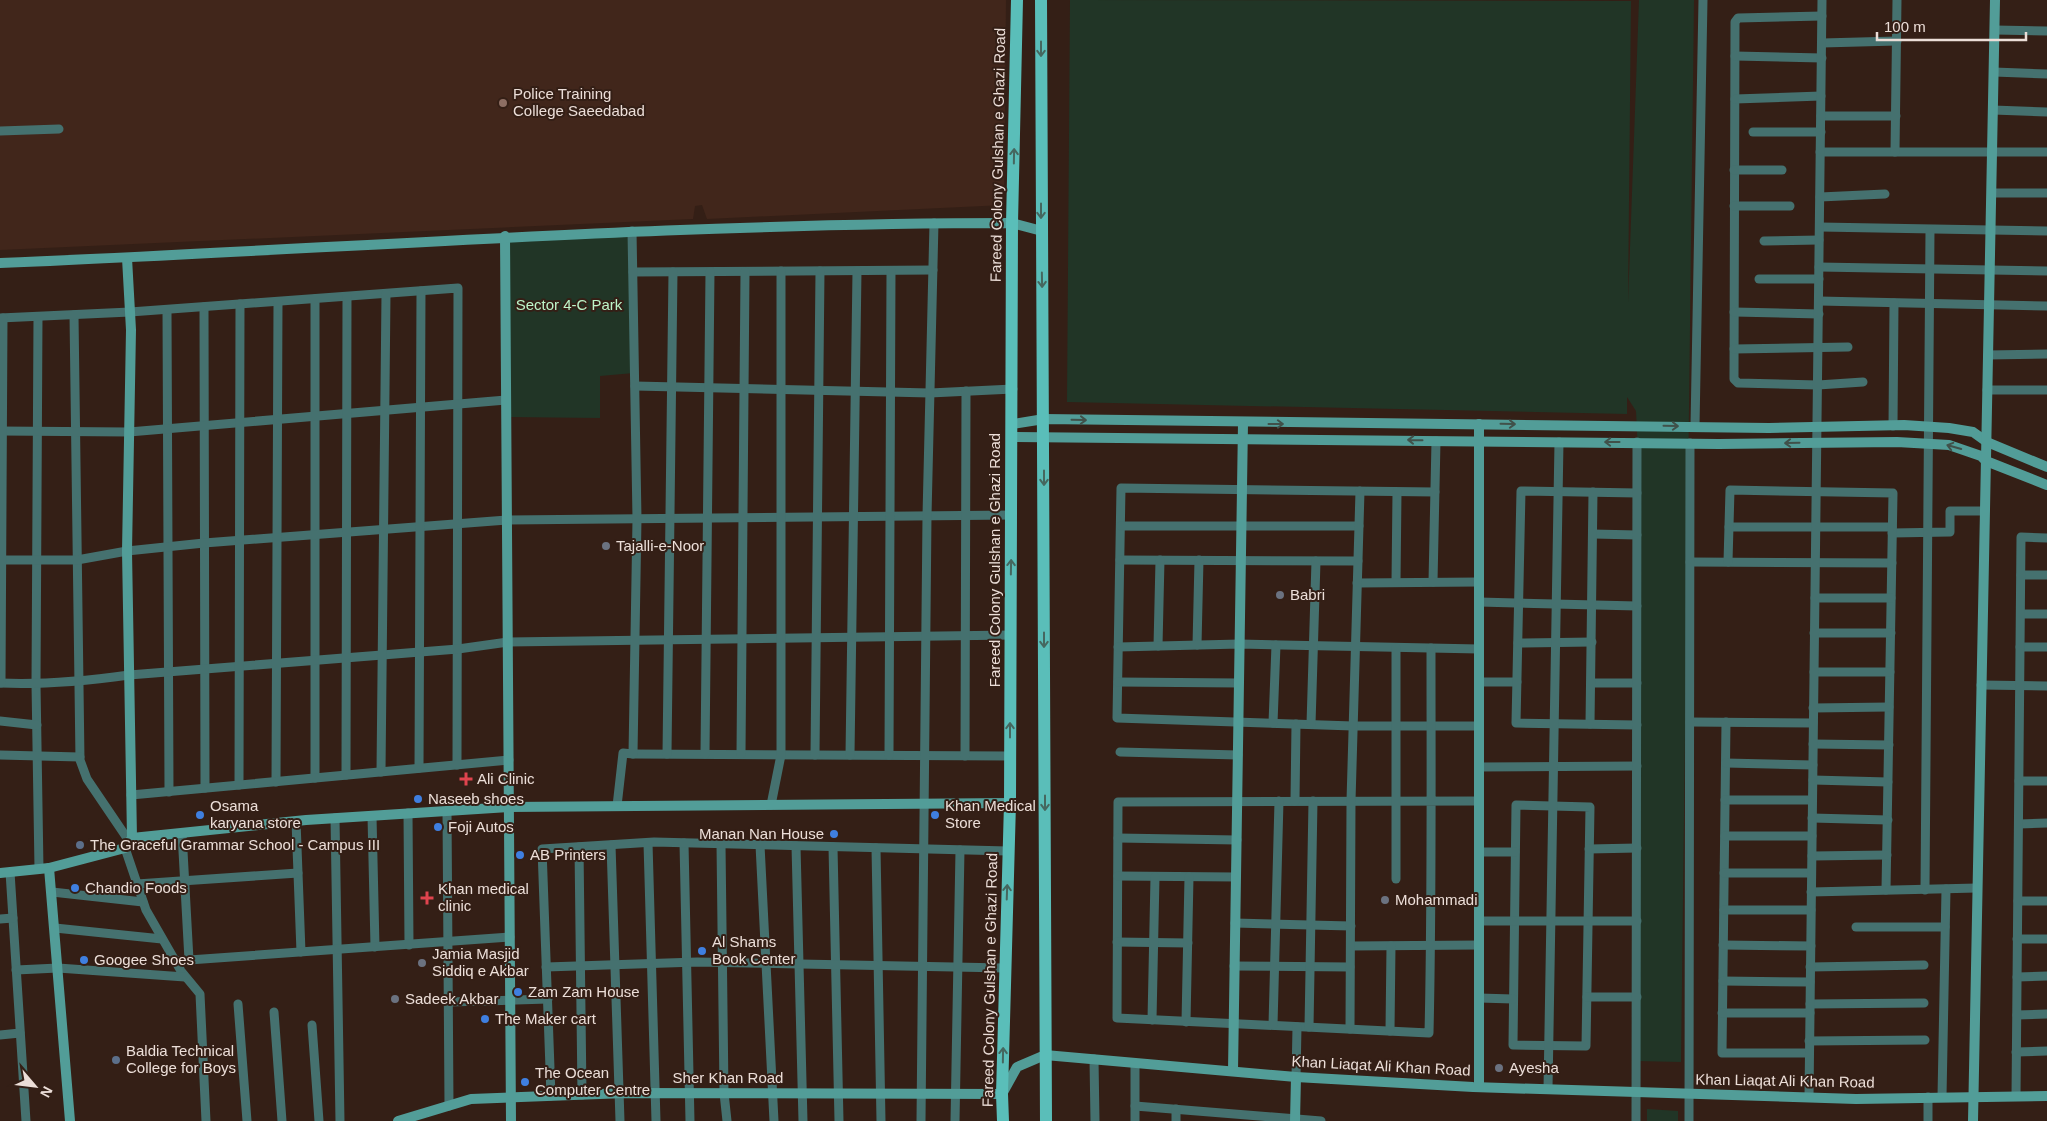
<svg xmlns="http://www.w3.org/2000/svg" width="2047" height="1121" viewBox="0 0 2047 1121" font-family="Arial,sans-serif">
  <rect width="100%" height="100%" fill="#341f16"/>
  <polygon fill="#41261b" points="0,0 1006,0 1004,205 707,219 702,205 695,206 693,219 0,250"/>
  <g fill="#213526">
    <polygon points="1070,0 1631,1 1628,303 1639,0 1694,0 1681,1062 1636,1061 1640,493 1636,411 1627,397 1627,414 1067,402"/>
    <polygon points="632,231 634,373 600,376 600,418 506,417 505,236"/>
    <polygon points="1647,1109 1678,1111 1678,1121 1647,1121"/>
  </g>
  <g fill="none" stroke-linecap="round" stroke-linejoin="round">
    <g stroke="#45716f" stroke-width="9">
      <polyline points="1822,16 1738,18 1735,22 1734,379 1738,383 1818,385 1863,382"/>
      <polyline points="1995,30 2047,31"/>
      <polyline points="1822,43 1897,41"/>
      <polyline points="1735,56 1822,58"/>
      <polyline points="1994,72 2047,74"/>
      <polyline points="1735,99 1821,96"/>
      <polyline points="1993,110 2047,112"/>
      <polyline points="1821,116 1896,116"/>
      <polyline points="0,131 59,129"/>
      <polyline points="1753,132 1821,132"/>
      <polyline points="1820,152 2047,152"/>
      <polyline points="1895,152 1897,0"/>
      <polyline points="1734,170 1782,170"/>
      <polyline points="1992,193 2047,193"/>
      <polyline points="1820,197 1885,194"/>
      <polyline points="1734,206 1790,206"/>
      <polyline points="1820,227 2047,231"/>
      <polyline points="1764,241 1819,240"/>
      <polyline points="1819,267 2047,271"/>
      <polyline points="633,272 933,270"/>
      <polyline points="1759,279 1819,279"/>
      <polyline points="315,299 315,778"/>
      <polyline points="1819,301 2047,306"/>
      <polyline points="204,307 205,788"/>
      <polyline points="167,310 169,792"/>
      <polyline points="1734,312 1819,314"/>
      <polyline points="74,315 80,760 87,779 129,841"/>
      <polyline points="38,317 36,684 39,869"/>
      <polyline points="0,318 130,312 458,288 457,765"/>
      <polyline points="1734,349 1848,347"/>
      <polyline points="1988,355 2047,354"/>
      <polyline points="635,386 930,393 1013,389"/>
      <polyline points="1987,390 2047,390"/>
      <polyline points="1695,426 1703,0"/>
      <polyline points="1893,426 1894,303"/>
      <polyline points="0,431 129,432 506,400"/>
      <polyline points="1435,492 1121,488 1117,718 1353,726 1479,726"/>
      <polyline points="1121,526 1359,526"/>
      <polyline points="1729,527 1892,527"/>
      <polyline points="1892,533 1950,532 1950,511 1985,511"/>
      <polyline points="1593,534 1637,535"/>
      <polyline points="0,560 77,560 127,551 204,543 507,520 1012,515"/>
      <polyline points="1120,560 1358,561"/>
      <polyline points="1690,562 1892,563"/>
      <polyline points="1728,562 1730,490 1893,493 1886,890"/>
      <polyline points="2021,575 2047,575"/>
      <polyline points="1396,582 1397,492"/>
      <polyline points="1433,582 1436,441"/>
      <polyline points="1357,583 1479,582"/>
      <polyline points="1815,598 1891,598"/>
      <polyline points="1479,602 1637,606"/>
      <polyline points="2021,614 2047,614"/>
      <polyline points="1814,633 1891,633"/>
      <polyline points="1518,643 1592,642"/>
      <polyline points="1197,645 1199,560"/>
      <polyline points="1158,646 1160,560"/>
      <polyline points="1118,647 1240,644 1479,649"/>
      <polyline points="2020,647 2047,647"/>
      <path d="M 1431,648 C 1431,776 1432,905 1429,1033 L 1117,1018 L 1118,802 C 1239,802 1359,801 1479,801"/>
      <polyline points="1814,672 1890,672"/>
      <polyline points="1118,682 1239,683"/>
      <polyline points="1479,682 1517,682"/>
      <path d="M 0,683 C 44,685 86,681 129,675 L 458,649 L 508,642 L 1011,635"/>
      <polyline points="1,683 3,318"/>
      <polyline points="1591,683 1637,683"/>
      <polyline points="1981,685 2047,686"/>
      <polyline points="1813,708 1889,707"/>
      <polyline points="0,721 37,725"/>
      <polyline points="1690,722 1813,723"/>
      <polyline points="1726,722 1722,1053 1809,1053"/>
      <polyline points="1273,723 1276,645"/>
      <polyline points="1311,724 1316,561"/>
      <polyline points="1590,724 1593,492"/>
      <polyline points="1637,725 1516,723 1521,491 1637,493"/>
      <polyline points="1813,744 1889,745"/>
      <polyline points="1120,752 1238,755"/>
      <polyline points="633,754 1010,756"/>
      <polyline points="667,754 673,272"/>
      <polyline points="705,754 710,272"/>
      <polyline points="741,754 745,272"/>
      <polyline points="0,755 80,757"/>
      <polyline points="815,755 820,271"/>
      <polyline points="850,755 857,271"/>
      <polyline points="889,755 891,271"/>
      <polyline points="965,756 966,391"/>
      <polyline points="1726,763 1813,765"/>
      <polyline points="1479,767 1637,766"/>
      <polyline points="419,768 421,291"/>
      <polyline points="381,772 386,294"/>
      <polyline points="346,775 347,297"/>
      <polyline points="1813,780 1888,782"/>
      <polyline points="2019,781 2047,781"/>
      <polyline points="276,782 278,302"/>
      <polyline points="239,785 240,304"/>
      <polyline points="131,795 509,760"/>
      <polyline points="1725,800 1812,800"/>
      <polyline points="1295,801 1296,724"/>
      <polyline points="771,805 781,755 781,271"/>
      <polygon points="1516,805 1590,807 1586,1046 1513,1045"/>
      <polyline points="617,806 623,753 633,754 637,519 632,231"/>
      <polyline points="447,811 449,1106"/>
      <polyline points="408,813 409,945"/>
      <polyline points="372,816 375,947"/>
      <polyline points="335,818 340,1121"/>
      <polyline points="1812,818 1888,820"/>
      <polyline points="296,821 301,952"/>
      <polyline points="2019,824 2047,823"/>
      <polyline points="182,833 189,960"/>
      <polyline points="1725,836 1812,836"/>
      <polyline points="1118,838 1237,840"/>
      <polyline points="648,843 656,1121"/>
      <polyline points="684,843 690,1121"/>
      <polyline points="721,844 724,1093 727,1121"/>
      <polyline points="611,845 620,1121"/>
      <polyline points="760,845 774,1121"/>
      <polyline points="796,846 803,1121"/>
      <polyline points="579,847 582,1095"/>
      <polyline points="833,847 839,1121"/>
      <polyline points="125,848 146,910 181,971 200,994 206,1121"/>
      <polyline points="876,848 881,1121"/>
      <polyline points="1589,849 1637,848"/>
      <polyline points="1479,852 1515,852"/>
      <polyline points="1812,856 1887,855"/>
      <polyline points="10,872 26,1121"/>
      <polyline points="1724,873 1811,873"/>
      <polyline points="1118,876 1236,877"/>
      <polyline points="1396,879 1396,648"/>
      <polyline points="137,884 298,873"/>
      <polyline points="1925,890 1930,230"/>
      <polyline points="52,892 143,902"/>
      <polyline points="1811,892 1977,888"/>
      <polyline points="2018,901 2047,901"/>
      <polyline points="1724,910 1811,910"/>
      <polyline points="0,919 13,918"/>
      <polyline points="1479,921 1637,921"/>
      <polyline points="1235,923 1351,926"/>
      <polyline points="1856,927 1945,927"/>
      <polyline points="55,928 162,939"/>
      <polyline points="2017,939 2047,939"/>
      <polyline points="1117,942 1188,943"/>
      <polyline points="1723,945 1811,946"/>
      <polyline points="1351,946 1479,945"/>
      <polyline points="175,961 510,937"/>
      <polyline points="1234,966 1350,967"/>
      <polyline points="546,967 697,962 1005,968"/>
      <polyline points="1810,967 1924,965"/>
      <polyline points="16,970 58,968 185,977"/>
      <polyline points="2017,977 2047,976"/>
      <polyline points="1723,981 1810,982"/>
      <polyline points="1587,997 1637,997"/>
      <polyline points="1479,998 1513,999"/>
      <polyline points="449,1002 548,999"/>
      <polyline points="238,1004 247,1121"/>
      <polyline points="1810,1004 1924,1003"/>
      <polyline points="274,1012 282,1121"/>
      <polyline points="1722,1013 1810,1013"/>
      <polyline points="2017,1015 2047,1014"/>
      <polyline points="1152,1020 1155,877"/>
      <polyline points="1186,1022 1189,877"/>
      <polyline points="312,1025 319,1121"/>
      <polyline points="1273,1025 1279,801"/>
      <polyline points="1309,1027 1313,801"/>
      <polyline points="1350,1029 1351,801 1360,491"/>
      <polyline points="1390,1031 1391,946"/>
      <polyline points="0,1035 20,1033"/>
      <polyline points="1809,1041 1925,1040"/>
      <polyline points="2016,1052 2047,1051"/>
      <polyline points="1094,1059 1095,1121"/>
      <polyline points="1135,1063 1135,1121"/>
      <polyline points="1296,1077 1297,1027"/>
      <polyline points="1548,1089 1559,442"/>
      <polyline points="551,1096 542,849 654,842 1008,851"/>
      <polyline points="2016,1096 2021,537 2047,538"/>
      <polyline points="1809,1097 1822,0"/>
      <polyline points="1942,1097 1946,889"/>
      <polyline points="1135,1106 1321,1121"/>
      <polyline points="921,1121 927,516 934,223"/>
      <polyline points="955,1121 960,850"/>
      <polyline points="1176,1121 1176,1109"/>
      <polyline points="1636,1121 1637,442"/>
      <polyline points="1689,1121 1690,443"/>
      <polyline points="1928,1121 1928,1097"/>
    </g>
    <g stroke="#529d98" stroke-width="10">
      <polyline points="505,236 511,1121"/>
      <polyline points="127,258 131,330 127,551 132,838"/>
      <path d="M 0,263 C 338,249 674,223 1012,223 L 1042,231"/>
      <polyline points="1013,424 1044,419 1769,428 1904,425 1949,428 1973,432 1987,442 2047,467"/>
      <polyline points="1013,437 1719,444 1897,442 1949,445 1981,456 1986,461 2047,485"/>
      <polyline points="49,868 70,1121"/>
      <polyline points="0,873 49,868 125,848 132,838 306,820 509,807 1010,803"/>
      <polyline points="1233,1071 1243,423"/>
      <polyline points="1479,1087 1479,424"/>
      <polyline points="398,1121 471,1099 626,1093 1002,1094 1017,1067 1045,1055 1296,1077 1473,1087 1856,1099 2047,1096"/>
      <polyline points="1295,1121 1296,1077"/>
      <polyline points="1973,1121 1995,0"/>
    </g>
    <g stroke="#5abeb9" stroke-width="12">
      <polyline points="1041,0 1046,1121"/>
      <polyline points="1003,1121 1002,1094 1010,803 1012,223 1017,0"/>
    </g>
  </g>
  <defs><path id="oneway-shaft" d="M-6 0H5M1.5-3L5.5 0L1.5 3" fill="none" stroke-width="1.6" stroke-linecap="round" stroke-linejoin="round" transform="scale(1.25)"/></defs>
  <g stroke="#45675f">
    <use href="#oneway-shaft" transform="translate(1041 49) rotate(90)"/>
    <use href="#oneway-shaft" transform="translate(1014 156) rotate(-89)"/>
    <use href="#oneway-shaft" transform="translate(1041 211) rotate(90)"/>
    <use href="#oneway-shaft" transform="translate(1042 280) rotate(89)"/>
    <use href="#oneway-shaft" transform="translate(1044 478) rotate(90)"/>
    <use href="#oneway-shaft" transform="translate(1011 567) rotate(-89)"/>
    <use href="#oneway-shaft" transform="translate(1044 640) rotate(90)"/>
    <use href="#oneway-shaft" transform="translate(1010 730) rotate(-90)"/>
    <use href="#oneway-shaft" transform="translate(1045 803) rotate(90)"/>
    <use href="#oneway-shaft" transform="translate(1007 892) rotate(-88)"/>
    <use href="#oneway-shaft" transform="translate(1003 1055) rotate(-89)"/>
  </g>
  <g stroke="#40514a">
    <use href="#oneway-shaft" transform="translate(1079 420) rotate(1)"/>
    <use href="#oneway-shaft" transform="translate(1276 424)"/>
    <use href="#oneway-shaft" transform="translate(1508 424) rotate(1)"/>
    <use href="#oneway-shaft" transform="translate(1671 426) rotate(1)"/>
    <use href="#oneway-shaft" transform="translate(1415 440) rotate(-179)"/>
    <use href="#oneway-shaft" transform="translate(1612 442) rotate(-180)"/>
    <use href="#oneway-shaft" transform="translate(1792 443) rotate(179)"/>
    <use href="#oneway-shaft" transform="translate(1954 447) rotate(-164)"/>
  </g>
  <circle fill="#8d6e63" stroke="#341f16" stroke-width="2" cx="503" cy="103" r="5"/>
  <g fill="#6b7280" stroke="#341f16" stroke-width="2">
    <circle cx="606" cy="546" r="5"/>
    <circle cx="1280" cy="595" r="5"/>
    <circle cx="1385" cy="900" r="5"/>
    <circle cx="422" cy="963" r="5"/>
    <circle cx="395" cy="999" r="5"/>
    <circle cx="1499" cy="1068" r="5"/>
  </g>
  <g fill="#e0444e" stroke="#341f16" stroke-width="2">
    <path d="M463.5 771.5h5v5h5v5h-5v5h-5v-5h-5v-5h5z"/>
    <path d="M424.5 890.5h5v5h5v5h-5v5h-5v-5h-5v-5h5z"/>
  </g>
  <g fill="#3f7fe0" stroke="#341f16" stroke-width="2">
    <circle cx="418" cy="799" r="5"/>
    <circle cx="200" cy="815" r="5"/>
    <circle cx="935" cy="815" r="5"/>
    <circle cx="438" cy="827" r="5"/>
    <circle cx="834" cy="834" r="5"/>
    <circle cx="520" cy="855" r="5"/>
    <circle cx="75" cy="888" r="5"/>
    <circle cx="702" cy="951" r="5"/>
    <circle cx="84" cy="960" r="5"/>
    <circle cx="518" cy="992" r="5"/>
    <circle cx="485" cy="1019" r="5"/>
    <circle cx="525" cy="1082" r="5"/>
  </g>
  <g fill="#5c6f8a" stroke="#341f16" stroke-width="2">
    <circle cx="80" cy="845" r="5"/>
    <circle cx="116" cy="1060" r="5"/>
  </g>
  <g text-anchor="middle" stroke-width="4" stroke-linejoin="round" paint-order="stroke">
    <g font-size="15" fill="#ecded8" stroke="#341f16" text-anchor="start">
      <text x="513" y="99">Police Training<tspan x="513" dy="17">College Saeedabad</tspan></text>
      <text x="616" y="551">Tajalli-e-Noor</text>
      <text x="1290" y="600">Babri</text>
      <text x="477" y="784">Ali Clinic</text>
      <text x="428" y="804">Naseeb shoes</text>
      <text x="210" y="811">Osama<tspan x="210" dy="17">karyana store</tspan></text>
      <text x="945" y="811">Khan Medical<tspan x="945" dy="17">Store</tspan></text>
      <text x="448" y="832">Foji Autos</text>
      <text x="824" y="839" text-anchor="end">Manan Nan House</text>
      <text x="90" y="850">The Graceful Grammar School - Campus III</text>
      <text x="530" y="860">AB Printers</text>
      <text x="85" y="893">Chandio Foods</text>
      <text x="438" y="894">Khan medical<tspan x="438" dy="17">clinic</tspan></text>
      <text x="1395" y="905">Mohammadi</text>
      <text x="712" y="947">Al Shams<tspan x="712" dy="17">Book Center</tspan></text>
      <text x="432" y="959">Jamia Masjid<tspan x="432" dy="17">Siddiq e Akbar</tspan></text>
      <text x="94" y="965">Googee Shoes</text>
      <text x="528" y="997">Zam Zam House</text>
      <text x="405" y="1004">Sadeek Akbar</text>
      <text x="495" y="1024">The Maker cart</text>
      <text x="126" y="1056">Baldia Technical<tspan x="126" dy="17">College for Boys</tspan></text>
      <text x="1509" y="1073">Ayesha</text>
      <text x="535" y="1078">The Ocean<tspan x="535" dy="17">Computer Centre</tspan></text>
    </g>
    <g font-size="15" fill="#ecded8" stroke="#341f16">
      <text transform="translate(998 155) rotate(-89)" y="5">Fareed Colony Gulshan e Ghazi Road</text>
      <text transform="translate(995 560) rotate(-90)" y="5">Fareed Colony Gulshan e Ghazi Road</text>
      <text transform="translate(990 980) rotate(-89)" y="5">Fareed Colony Gulshan e Ghazi Road</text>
      <text transform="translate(1381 1066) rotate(3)" y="5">Khan Liaqat Ali Khan Road</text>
      <text x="728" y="1083">Sher Khan Road</text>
      <text transform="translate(1785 1081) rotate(1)" y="5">Khan Liaqat Ali Khan Road</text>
    </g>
    <g font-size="15" fill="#bdf4c9" stroke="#341f16">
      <text x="569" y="310">Sector 4-C Park</text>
    </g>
  </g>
  <g transform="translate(35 1086) rotate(118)" stroke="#341f16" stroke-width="4" paint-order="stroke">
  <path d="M0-4L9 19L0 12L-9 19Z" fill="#ecded8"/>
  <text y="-8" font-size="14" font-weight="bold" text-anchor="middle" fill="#ecded8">N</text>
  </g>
  <path d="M1877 32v8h149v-8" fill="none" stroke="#ecded8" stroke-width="2.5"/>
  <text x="1884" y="32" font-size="15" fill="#ecded8" stroke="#341f16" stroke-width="4" paint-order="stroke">100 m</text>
</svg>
